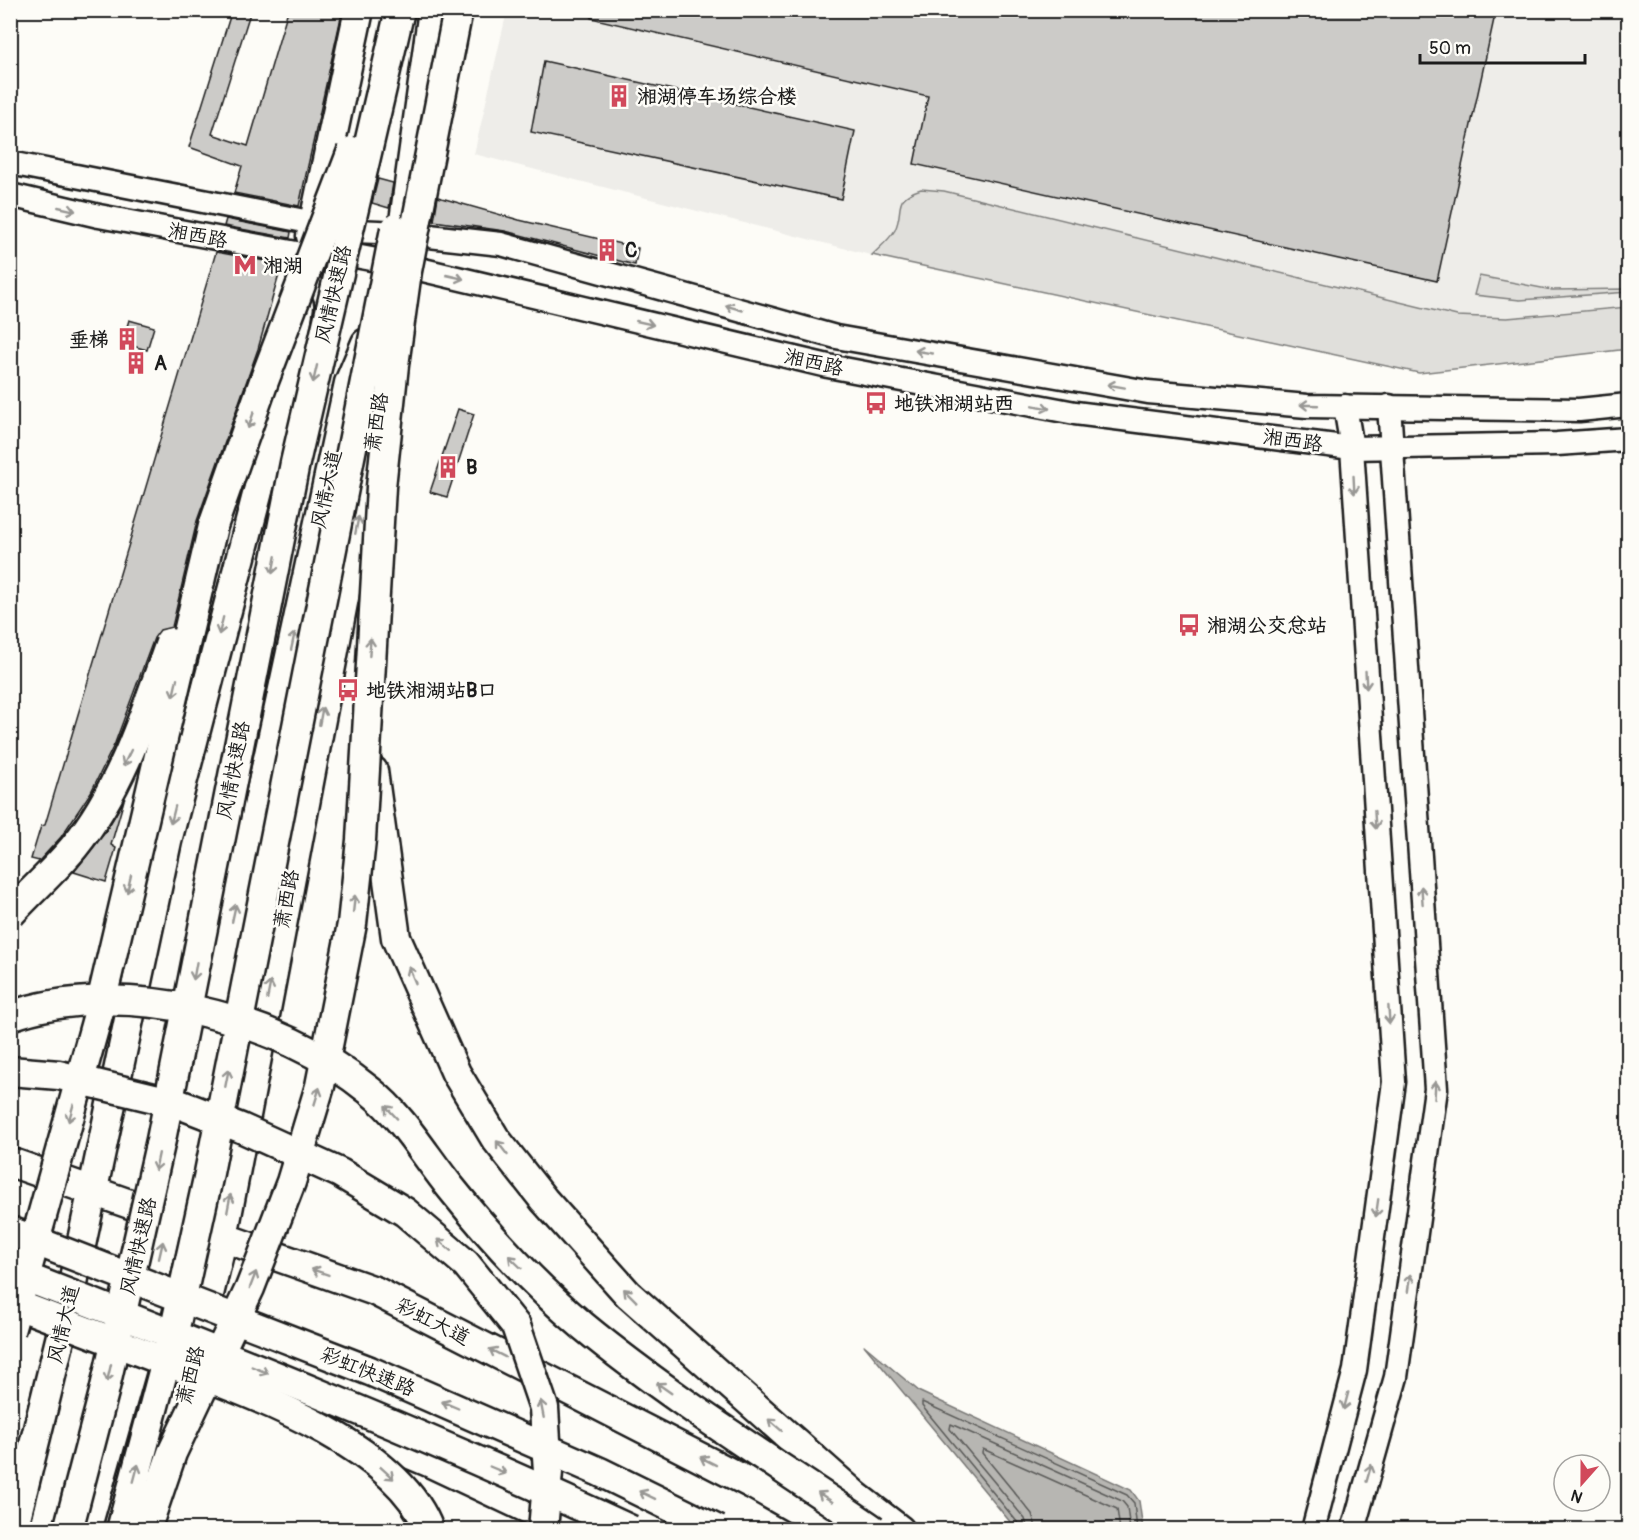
<svg xmlns="http://www.w3.org/2000/svg" width="1639" height="1540" viewBox="0 0 1639 1540" font-family="Pangolin,'LXGW WenKai TC',sans-serif">
  <rect width="100%" height="100%" fill="#fdfcf7"/>
  <filter id="ink" filterUnits="userSpaceOnUse"><feTurbulence type="fractalNoise" baseFrequency=".0167" numOctaves="2"/><feDisplacementMap in="SourceGraphic" scale="12" xChannelSelector="R" yChannelSelector="G"/><feConvolveMatrix kernelMatrix="1 2 1 2 8 2 1 2 1" color-interpolation-filters="sRGB"/></filter>
  <g filter="url(#ink)">
    <polygon fill="#eeede9" points="507,11 1628,11 1628,349 1419,373 894,261 474,154"/>
    <g fill="#e0dfdb" stroke="#7e7e7c" stroke-width="1.5">
      <path d="M 921,189 L 944,191 L 1457,316 L 1507,318 L 1628,307 L 1628,349 L 1419,373 L 872,255 C 879,248 890,239 895,230 C 905,208 891,199 921,189 Z"/>
      <polygon points="1479,276 1552,290 1628,289 1628,292 1520,300 1474,295"/>
    </g>
    <polygon fill="#b7b6b2" stroke="#797876" stroke-width="1.5" points="864,1345 920,1392 1131,1490 1139,1501 1143,1529 1016,1529"/>
    <g fill="none" stroke-linecap="round" stroke-linejoin="round">
      <g stroke="#5a5a58" stroke-width="1.5">
        <polyline points="1020,1530 1018,1523 922,1406 922,1402 1127,1495 1134,1503 1137,1530"/>
        <polyline points="1028,1530 1025,1519 950,1429 951,1424 1122,1501 1127,1507 1130,1530"/>
        <polyline points="1037,1530 1032,1514 982,1453 983,1449 1117,1509 1120,1530"/>
      </g>
    </g>
    <g fill="#cccbc8" stroke="#1c1c1c" stroke-width="1.5">
      <polygon points="232,10 251,10 212,134 248,146 288,10 342,13 299,206 234,193 242,166 189,147"/>
      <polygon points="591,10 1496,10 1437,281 914,164 928,96 591,18"/>
      <polygon points="544,61 855,131 841,199 531,132"/>
      <polygon points="378,179 393,183 389,208 372,203"/>
      <polygon points="438,197 519,220 638,248 635,265 505,231 434,221"/>
      <polygon points="226,219 291,232 290,238 224,226"/>
      <polygon points="216,252 282,264 258,349 197,521 172,627 160,630 154,638 115,743 91,792 61,837 39,861 31,859 41,826 45,825"/>
      <polygon points="129,320 154,327 147,350 122,343"/>
      <polygon points="458,409 474,414 447,497 430,492"/>
      <polygon points="124,800 111,845 116,848 106,882 74,872 104,834"/>
    </g>
    <g fill="none" stroke-linecap="round" stroke-linejoin="round">
      <g stroke="#1c1c1c" stroke-width="27">
        <g id="tertiary">
          <polyline points="10,163 355,231 402,233 501,244 836,337 1148,392 1307,406 1579,410 1628,405"/>
          <polyline points="10,195 99,216 307,255 350,255 398,264 828,366 1075,413 1352,448 1557,444 1628,439"/>
          <polyline points="1313,1530 1355,1370 1394,1082 1352,448 1345,406"/>
          <polyline points="1353,1530 1396,1377 1436,1089 1389,406"/>
        </g>
      </g>
      <g stroke="#1c1c1c" stroke-width="33">
        <g id="primary">
          <polyline points="311,236 359,10"/>
          <polyline points="401,243 433,10"/>
          <polyline points="10,1162 167,1217"/>
          <polyline points="205,1231 375,1291 752,1484 833,1530"/>
          <polyline points="315,1414 429,1462 573,1530"/>
          <polyline points="177,1425 223,1237 377,423"/>
          <polyline points="13,1530 67,1311 167,841 290,368 299,305"/>
          <polyline points="86,1530 140,1339 169,1218 349,383 366,343"/>
        </g>
      </g>
      <g stroke="#1c1c1c" stroke-width="33">
        <polyline id="trunk" points="373,771 396,938 456,1073 495,1138 544,1200 628,1294 856,1496 900,1530"/>
      </g>
      <use href="#tertiary" stroke="#fdfcf7" stroke-width="22"/>
      <use href="#primary" stroke="#fdfcf7" stroke-width="28"/>
      <use href="#trunk" stroke="#fdfcf7" stroke-width="28"/>
      <g stroke="#1c1c1c" stroke-width="33" stroke-linecap="butt">
        <g id="trunk-bridge">
          <path d="M 10,914 C 31,891 55,870 74,847 C 122,788 145,713 170,643"/>
          <path d="M 10,1016 C 121,976 281,1017 370,1091 C 403,1117 425,1156 451,1188 C 491,1238 534,1285 583,1326 C 674,1401 776,1463 874,1530"/>
          <polyline points="10,1071 59,1075 179,1104 241,1128 340,1173 405,1212 466,1264 516,1326 544,1408 548,1472 543,1530"/>
          <polyline points="10,1231 370,1371 600,1472 718,1530"/>
          <path d="M 10,1271 C 219,1352 428,1435 631,1530"/>
          <path d="M 10,1302 C 60,1321 109,1340 159,1359 C 240,1390 397,1442 429,1530"/>
          <polyline points="10,1331 99,1011 213,526 264,381 352,151"/>
          <polyline points="68,1530 104,1392 161,1140 295,463 400,10"/>
          <polyline points="121,1530 177,1319 208,1178 395,229"/>
          <polyline points="146,1530 172,1453 250,1288 291,1182 320,1086 352,924 361,840 381,487 394,365 407,271 458,10"/>
        </g>
      </g>
      <use href="#trunk-bridge" stroke="#fdfcf7" stroke-width="28"/>
    </g>
    <defs><path id="oneway-shaft" d="M-6 0H5M1.5-3L5.5 0L1.5 3" fill="none" stroke-width="1.6" stroke-linecap="round" stroke-linejoin="round" transform="scale(1.5)"/></defs>
    <g stroke="#989794">
      <use href="#oneway-shaft" transform="translate(67 209) rotate(13)"/>
      <use href="#oneway-shaft" transform="translate(455 277) rotate(13)"/>
      <use href="#oneway-shaft" transform="translate(734 308) rotate(-164)"/>
      <use href="#oneway-shaft" transform="translate(645 323) rotate(13)"/>
      <use href="#oneway-shaft" transform="translate(924 352) rotate(-170)"/>
      <use href="#oneway-shaft" transform="translate(315 374) rotate(103)"/>
      <use href="#oneway-shaft" transform="translate(1116 386) rotate(-170)"/>
      <use href="#oneway-shaft" transform="translate(1309 405) rotate(-178)"/>
      <use href="#oneway-shaft" transform="translate(1041 407) rotate(11)"/>
      <use href="#oneway-shaft" transform="translate(251 420) rotate(109)"/>
      <use href="#oneway-shaft" transform="translate(1354 485) rotate(87)"/>
      <use href="#oneway-shaft" transform="translate(357 525) rotate(-79)"/>
      <use href="#oneway-shaft" transform="translate(274 565) rotate(101)"/>
      <use href="#oneway-shaft" transform="translate(221 626) rotate(104)"/>
      <use href="#oneway-shaft" transform="translate(293 641) rotate(-78)"/>
      <use href="#oneway-shaft" transform="translate(370 647) rotate(-86)"/>
      <use href="#oneway-shaft" transform="translate(1366 680) rotate(87)"/>
      <use href="#oneway-shaft" transform="translate(175 688) rotate(103)"/>
      <use href="#oneway-shaft" transform="translate(321 716) rotate(-79)"/>
      <use href="#oneway-shaft" transform="translate(127 758) rotate(116)"/>
      <use href="#oneway-shaft" transform="translate(173 815) rotate(104)"/>
      <use href="#oneway-shaft" transform="translate(1375 820) rotate(86)"/>
      <use href="#oneway-shaft" transform="translate(129 884) rotate(103)"/>
      <use href="#oneway-shaft" transform="translate(1422 895) rotate(-94)"/>
      <use href="#oneway-shaft" transform="translate(354 904) rotate(-84)"/>
      <use href="#oneway-shaft" transform="translate(234 913) rotate(-78)"/>
      <use href="#oneway-shaft" transform="translate(195 971) rotate(100)"/>
      <use href="#oneway-shaft" transform="translate(412 975) rotate(-113)"/>
      <use href="#oneway-shaft" transform="translate(269 990) rotate(-79)"/>
      <use href="#oneway-shaft" transform="translate(1389 1015) rotate(86)"/>
      <use href="#oneway-shaft" transform="translate(227 1078) rotate(-79)"/>
      <use href="#oneway-shaft" transform="translate(1435 1090) rotate(-87)"/>
      <use href="#oneway-shaft" transform="translate(317 1096) rotate(-73)"/>
      <use href="#oneway-shaft" transform="translate(391 1112) rotate(-133)"/>
      <use href="#oneway-shaft" transform="translate(71 1113) rotate(106)"/>
      <use href="#oneway-shaft" transform="translate(502 1148) rotate(-128)"/>
      <use href="#oneway-shaft" transform="translate(157 1162) rotate(102)"/>
      <use href="#oneway-shaft" transform="translate(229 1203) rotate(-79)"/>
      <use href="#oneway-shaft" transform="translate(1377 1208) rotate(98)"/>
      <use href="#oneway-shaft" transform="translate(444 1245) rotate(-140)"/>
      <use href="#oneway-shaft" transform="translate(161 1250) rotate(-77)"/>
      <use href="#oneway-shaft" transform="translate(515 1262) rotate(-136)"/>
      <use href="#oneway-shaft" transform="translate(320 1272) rotate(-161)"/>
      <use href="#oneway-shaft" transform="translate(253 1280) rotate(-69)"/>
      <use href="#oneway-shaft" transform="translate(1409 1283) rotate(-82)"/>
      <use href="#oneway-shaft" transform="translate(630 1295) rotate(-135)"/>
      <use href="#oneway-shaft" transform="translate(497 1353) rotate(-153)"/>
      <use href="#oneway-shaft" transform="translate(260 1370) rotate(23)"/>
      <use href="#oneway-shaft" transform="translate(109 1373) rotate(103)"/>
      <use href="#oneway-shaft" transform="translate(664 1388) rotate(-145)"/>
      <use href="#oneway-shaft" transform="translate(1346 1401) rotate(105)"/>
      <use href="#oneway-shaft" transform="translate(450 1405) rotate(-157)"/>
      <use href="#oneway-shaft" transform="translate(542 1409) rotate(-101)"/>
      <use href="#oneway-shaft" transform="translate(775 1425) rotate(-139)"/>
      <use href="#oneway-shaft" transform="translate(708 1461) rotate(-153)"/>
      <use href="#oneway-shaft" transform="translate(498 1470) rotate(23)"/>
      <use href="#oneway-shaft" transform="translate(136 1473) rotate(-75)"/>
      <use href="#oneway-shaft" transform="translate(387 1473) rotate(42)"/>
      <use href="#oneway-shaft" transform="translate(1369 1473) rotate(-74)"/>
      <use href="#oneway-shaft" transform="translate(647 1495) rotate(-154)"/>
      <use href="#oneway-shaft" transform="translate(825 1497) rotate(-146)"/>
    </g>
  </g>
  <defs>
    <g id="building-bare" transform="scale(1.8)"><path d="M-4-6H4V6H1V3H-1V6H-4ZM-2.5-4.3h1.7v1.8h-1.7ZM.8-4.3h1.7v1.8H.8ZM-2.5-1h1.7V.8h-1.7ZM.8-1h1.7V.8H.8Z" fill="#d1495b" stroke="#fdfcf7" stroke-width="2.5" paint-order="stroke"/></g>
    <g id="metro-bare" transform="scale(1.8)"><path d="M-5.5 5V-5H-3L0 0L3-5H5.5V5H3V-.5L0 4L-3-.5V5Z" fill="#d1495b" stroke="#fdfcf7" stroke-width="2.5" paint-order="stroke"/></g>
    <g id="bus-bare" transform="scale(1.8)"><path d="M-5-6H5V4H4V6H2V4H-2V6H-4V4H-5ZM-3.5-4V0h7V-4ZM-3.5 1.2v1.5H-2V1.2ZM2 1.2v1.5H3.5V1.2Z" fill="#d1495b" stroke="#fdfcf7" stroke-width="2.5" paint-order="stroke"/></g>
  </defs>
  <g fill-rule="evenodd">
    <use href="#building-bare" x="619" y="96"/>
    <use href="#building-bare" x="607" y="250"/>
    <use href="#metro-bare" x="245" y="265"/>
    <use href="#building-bare" x="127" y="339"/>
    <use href="#building-bare" x="136" y="363"/>
    <use href="#bus-bare" x="876" y="403"/>
    <use href="#building-bare" x="448" y="467"/>
    <use href="#bus-bare" x="1189" y="625"/>
    <use href="#bus-bare" x="348" y="690"/>
  </g>
  <g text-anchor="middle" stroke-width="5" stroke-linejoin="round" paint-order="stroke">
    <g font-size="20" font-weight="bold" fill="#1c1c1c" stroke="#fdfcf7" text-anchor="start">
      <text x="637" y="103">湘湖停车场综合楼</text>
      <text x="625" y="257">C</text>
      <text x="263" y="272">湘湖</text>
      <text x="109" y="346" text-anchor="end">垂梯</text>
      <text x="154" y="370">A</text>
      <text x="894" y="410">地铁湘湖站西</text>
      <text x="466" y="474">B</text>
      <text x="1207" y="632">湘湖公交总站</text>
      <text x="366" y="697">地铁湘湖站B口</text>
    </g>
    <g font-size="20" fill="#1c1c1c" stroke="#fdfcf7">
      <text transform="translate(198 235) rotate(11)" y="7">湘西路</text>
      <text transform="translate(333 294) rotate(-77)" y="7">风情快速路</text>
      <text transform="translate(814 362) rotate(13)" y="7">湘西路</text>
      <text transform="translate(376 422) rotate(-81)" y="7">萧西路</text>
      <text transform="translate(1293 440) rotate(8)" y="7">湘西路</text>
      <text transform="translate(326 489) rotate(-78)" y="7">风情大道</text>
      <text transform="translate(233 770) rotate(-79)" y="7">风情快速路</text>
      <text transform="translate(286 899) rotate(-79)" y="7">萧西路</text>
      <text transform="translate(138 1246) rotate(-77)" y="7">风情快速路</text>
      <text transform="translate(433 1321) rotate(27)" y="7">彩虹大道</text>
      <text transform="translate(63 1324) rotate(-77)" y="7">风情大道</text>
      <text transform="translate(368 1371) rotate(22)" y="7">彩虹快速路</text>
      <text transform="translate(190 1375) rotate(-76)" y="7">萧西路</text>
    </g>
  </g>
  <rect width="1639" height="1540" fill="none" stroke="#fdfcf7" stroke-width="36"/>
  <rect x="18" y="18" width="1603" height="1504" fill="none" stroke="#1c1c1c" stroke-width="2" filter="url(#ink)"/>
  <g transform="translate(1582 1483) rotate(201)"><circle r="28" fill="#fdfcf7" stroke="#a3a29f" stroke-width="1.5"/>
  <path d="M0-4.5L10 22L0 15L-10 22Z" fill="#d1495b"/>
  <text y="-9" font-size="16" font-weight="bold" text-anchor="middle" fill="#1c1c1c">N</text>
  </g>
  <path d="M1420 54v9h165v-9" fill="none" stroke="#1c1c1c" stroke-width="3"/>
  <text x="1429" y="54" font-size="18" fill="#1c1c1c" stroke="#fdfcf7" stroke-width="4.5" paint-order="stroke">50 m</text>
</svg>
